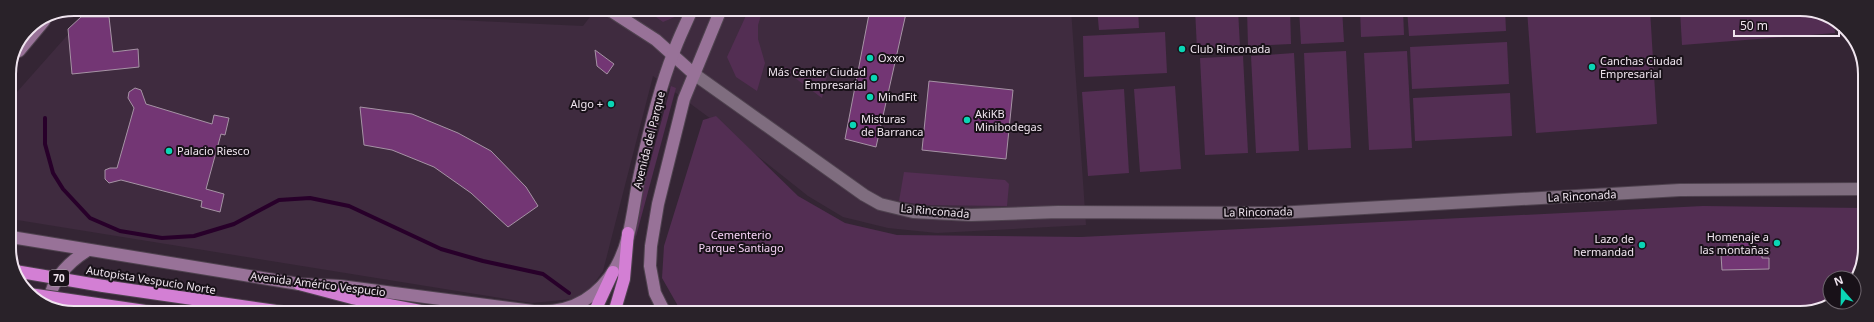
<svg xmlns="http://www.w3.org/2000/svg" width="1874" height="322" viewBox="0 0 1874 322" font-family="'Noto Sans',sans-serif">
  <rect width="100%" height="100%" fill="#342534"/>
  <polygon fill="#3f2b3f" points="596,9 1071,9 1086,225 937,233 888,228 843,217 808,196 707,116 653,76 603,271 588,292 572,299 532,303 11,219 9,101 88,12 307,13 583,26"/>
  <g fill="#532e53">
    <polygon points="645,9 679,9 677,16 663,22"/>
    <polygon points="749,9 763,9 758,25 758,39 765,63 757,91 736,77 727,57"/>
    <polygon points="1097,9 1138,9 1139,28 1099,30"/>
    <polygon points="1195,9 1238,9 1240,47 1197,49"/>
    <polygon points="1247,9 1290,9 1291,44 1248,46"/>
    <polygon points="1299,9 1342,9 1344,42 1301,44"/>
    <polygon points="1360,9 1403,9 1404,35 1361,37"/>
    <polygon points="1407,9 1505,9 1506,31 1409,36"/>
    <polygon points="1527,10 1650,10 1657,124 1536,133"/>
    <polygon points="1680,10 1809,10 1834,22 1835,33 1682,45"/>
    <polygon points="1165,32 1167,73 1084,77 1083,36"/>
    <polygon points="1507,42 1509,84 1412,89 1410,47"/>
    <polygon points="1346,51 1351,148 1308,150 1304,53"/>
    <polygon points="1407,51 1412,148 1369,150 1364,53"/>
    <polygon points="1294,53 1299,151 1256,153 1251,56"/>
    <polygon points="1243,56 1248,153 1205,155 1200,58"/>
    <polygon points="784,67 827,76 822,98 783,69"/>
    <polygon points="671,86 676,88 635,240 641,196"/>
    <polygon points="1175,86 1181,169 1140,172 1134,89"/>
    <polygon points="1124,89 1129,173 1088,176 1082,92"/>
    <polygon points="1510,93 1512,136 1415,141 1413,98"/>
    <polygon points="716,116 798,196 845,223 897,235 1081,237 1703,206 1864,208 1864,257 1853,278 1830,278 1830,302 1800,313 682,313 662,278 664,246 703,120"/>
    <polygon points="904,172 1005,180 1009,184 1007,206 923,205 899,201"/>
  </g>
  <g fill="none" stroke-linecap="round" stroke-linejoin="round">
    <polyline stroke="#28002a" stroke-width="4" points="45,118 45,144 53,173 63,189 90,218 120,231 162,238 194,236 234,224 279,200 310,198 349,206 441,249 483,261 543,274 569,293"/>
  </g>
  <g fill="#733674" stroke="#a693a5">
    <polygon points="870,9 907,9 876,147 845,139"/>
    <polygon points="81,17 109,17 113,52 138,49 139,67 72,74 68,29"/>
    <polygon points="595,50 614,64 607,74 597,66"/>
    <polygon points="929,81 1013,90 1006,159 922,150"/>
    <polygon points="135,88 141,90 146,104 212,124 214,115 229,118 225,135 221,134 206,189 224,194 220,212 201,207 202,201 121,180 109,183 105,179 105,170 110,168 117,168 134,108 128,98 129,92"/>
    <polygon points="360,107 412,114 458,133 491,151 526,187 538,206 508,227 471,193 434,167 392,150 364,145"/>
    <polygon points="1750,242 1751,251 1762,250 1762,258 1769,258 1769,269 1722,270 1721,255 1729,255 1728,243"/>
  </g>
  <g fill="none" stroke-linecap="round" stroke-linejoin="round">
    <g stroke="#4f424f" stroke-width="14">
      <polyline id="street" points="694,74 864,195 880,204 913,212 971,215 1058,212 1277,213 1680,190 1864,189"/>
    </g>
    <g stroke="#4f424f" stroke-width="14">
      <g id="secondary">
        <polyline points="608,9 656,40 694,74"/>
        <polyline points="19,51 44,21"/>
        <path d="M 11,237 L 299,284 L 340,286 L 533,311 C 569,314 597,299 616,267 C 632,239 633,204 640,173 C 648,136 659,89 673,54 C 678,39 686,24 692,9"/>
        <path d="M 49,305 C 50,280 69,262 88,250"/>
        <polyline points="665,313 655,293 650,266 651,246 658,204 684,99 721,9"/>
      </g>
    </g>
    <g stroke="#4f424f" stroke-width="14">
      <g id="highway">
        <polyline points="299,284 352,298 431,313"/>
        <polyline points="103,286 283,312"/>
        <polyline points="594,313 613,272"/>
        <polyline points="614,313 624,279 628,233"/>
      </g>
    </g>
    <use href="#street" stroke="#7f6d7f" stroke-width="12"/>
    <use href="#secondary" stroke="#987298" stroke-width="12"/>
    <use href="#highway" stroke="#d37fd4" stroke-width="12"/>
    <g stroke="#4f424f" stroke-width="14" stroke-linecap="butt">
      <g id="highway-bridge">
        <polyline points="15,271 103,286"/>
        <polyline points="29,294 152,312"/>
      </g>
    </g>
    <use href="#highway-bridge" stroke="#d37fd4" stroke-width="12"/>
  </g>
  <g fill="#0ad5b5" stroke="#181118" stroke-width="1.5">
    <circle cx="1182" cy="49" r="4"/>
    <circle cx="870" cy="58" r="4"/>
    <circle cx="1592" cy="67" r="4"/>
    <circle cx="874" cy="78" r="4"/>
    <circle cx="870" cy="97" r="4"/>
    <circle cx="611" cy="104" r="4"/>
    <circle cx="967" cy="120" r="4"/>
    <circle cx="853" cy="125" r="4"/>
    <circle cx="169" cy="151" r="4"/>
    <circle cx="1777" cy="243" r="4"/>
    <circle cx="1642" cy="245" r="4"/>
  </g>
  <g text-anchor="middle" stroke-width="4" stroke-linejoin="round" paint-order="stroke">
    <rect fill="#181118" stroke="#afa5ae" stroke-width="1" x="49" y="270" width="20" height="16" rx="3"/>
    <g font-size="10" font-weight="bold" fill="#f0e5ef">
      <text x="59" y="282">70</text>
    </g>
    <g font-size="11" fill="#f0e5ef" stroke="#181118" text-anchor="start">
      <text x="1190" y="53">Club Rinconada</text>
      <text x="878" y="62">Oxxo</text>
      <text x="1600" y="65">Canchas Ciudad<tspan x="1600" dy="13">Empresarial</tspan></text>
      <text x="866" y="76" text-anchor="end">Más Center Ciudad<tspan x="866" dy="13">Empresarial</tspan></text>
      <text x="878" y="101">MindFit</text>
      <text x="603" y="108" text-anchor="end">Algo +</text>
      <text x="975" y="118">AkiKB<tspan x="975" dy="13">Minibodegas</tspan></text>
      <text x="861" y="123">Misturas<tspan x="861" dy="13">de Barranca</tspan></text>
      <text x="177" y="155">Palacio Riesco</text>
      <text x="1769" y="241" text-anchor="end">Homenaje a<tspan x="1769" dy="13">las montañas</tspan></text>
      <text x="1634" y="243" text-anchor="end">Lazo de<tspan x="1634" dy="13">hermandad</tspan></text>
    </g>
    <g font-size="11" fill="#f0e5ef" stroke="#181118">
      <text transform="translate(649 140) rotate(-76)" y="4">Avenida del Parque</text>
      <text transform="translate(1582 196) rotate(-3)" y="4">La Rinconada</text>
      <text transform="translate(935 211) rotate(5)" y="4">La Rinconada</text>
      <text transform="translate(1258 212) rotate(-1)" y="4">La Rinconada</text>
      <text transform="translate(151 280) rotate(9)" y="4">Autopista Vespucio Norte</text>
      <text transform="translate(318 284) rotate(7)" y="4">Avenida Américo Vespucio</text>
    </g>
    <g font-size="11" fill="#f6d3f6" stroke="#181118">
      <text x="741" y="239">Cementerio<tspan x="741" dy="13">Parque Santiago</tspan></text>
    </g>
  </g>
  <path d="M0 0H1874V322H0ZM74 16H1800A58 58 0 0 1 1858 74V248A58 58 0 0 1 1800 306H74A58 58 0 0 1 16 248V74A58 58 0 0 1 74 16Z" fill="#292229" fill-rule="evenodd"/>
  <path fill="none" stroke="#f0e5ef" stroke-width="2" d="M74 16H1800A58 58 0 0 1 1858 74V248A58 58 0 0 1 1800 306H74A58 58 0 0 1 16 248V74A58 58 0 0 1 74 16Z"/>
  <g transform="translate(1842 290) rotate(340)"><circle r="19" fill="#181118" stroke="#6e666e"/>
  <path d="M0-3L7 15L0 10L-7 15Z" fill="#0ad5b5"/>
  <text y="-6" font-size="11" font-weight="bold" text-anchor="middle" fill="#f0e5ef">N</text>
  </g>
  <path d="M1734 30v6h105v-6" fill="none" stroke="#f0e5ef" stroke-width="2"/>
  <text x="1740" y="30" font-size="12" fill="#f0e5ef" stroke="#181118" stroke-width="3" paint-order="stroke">50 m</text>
</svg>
